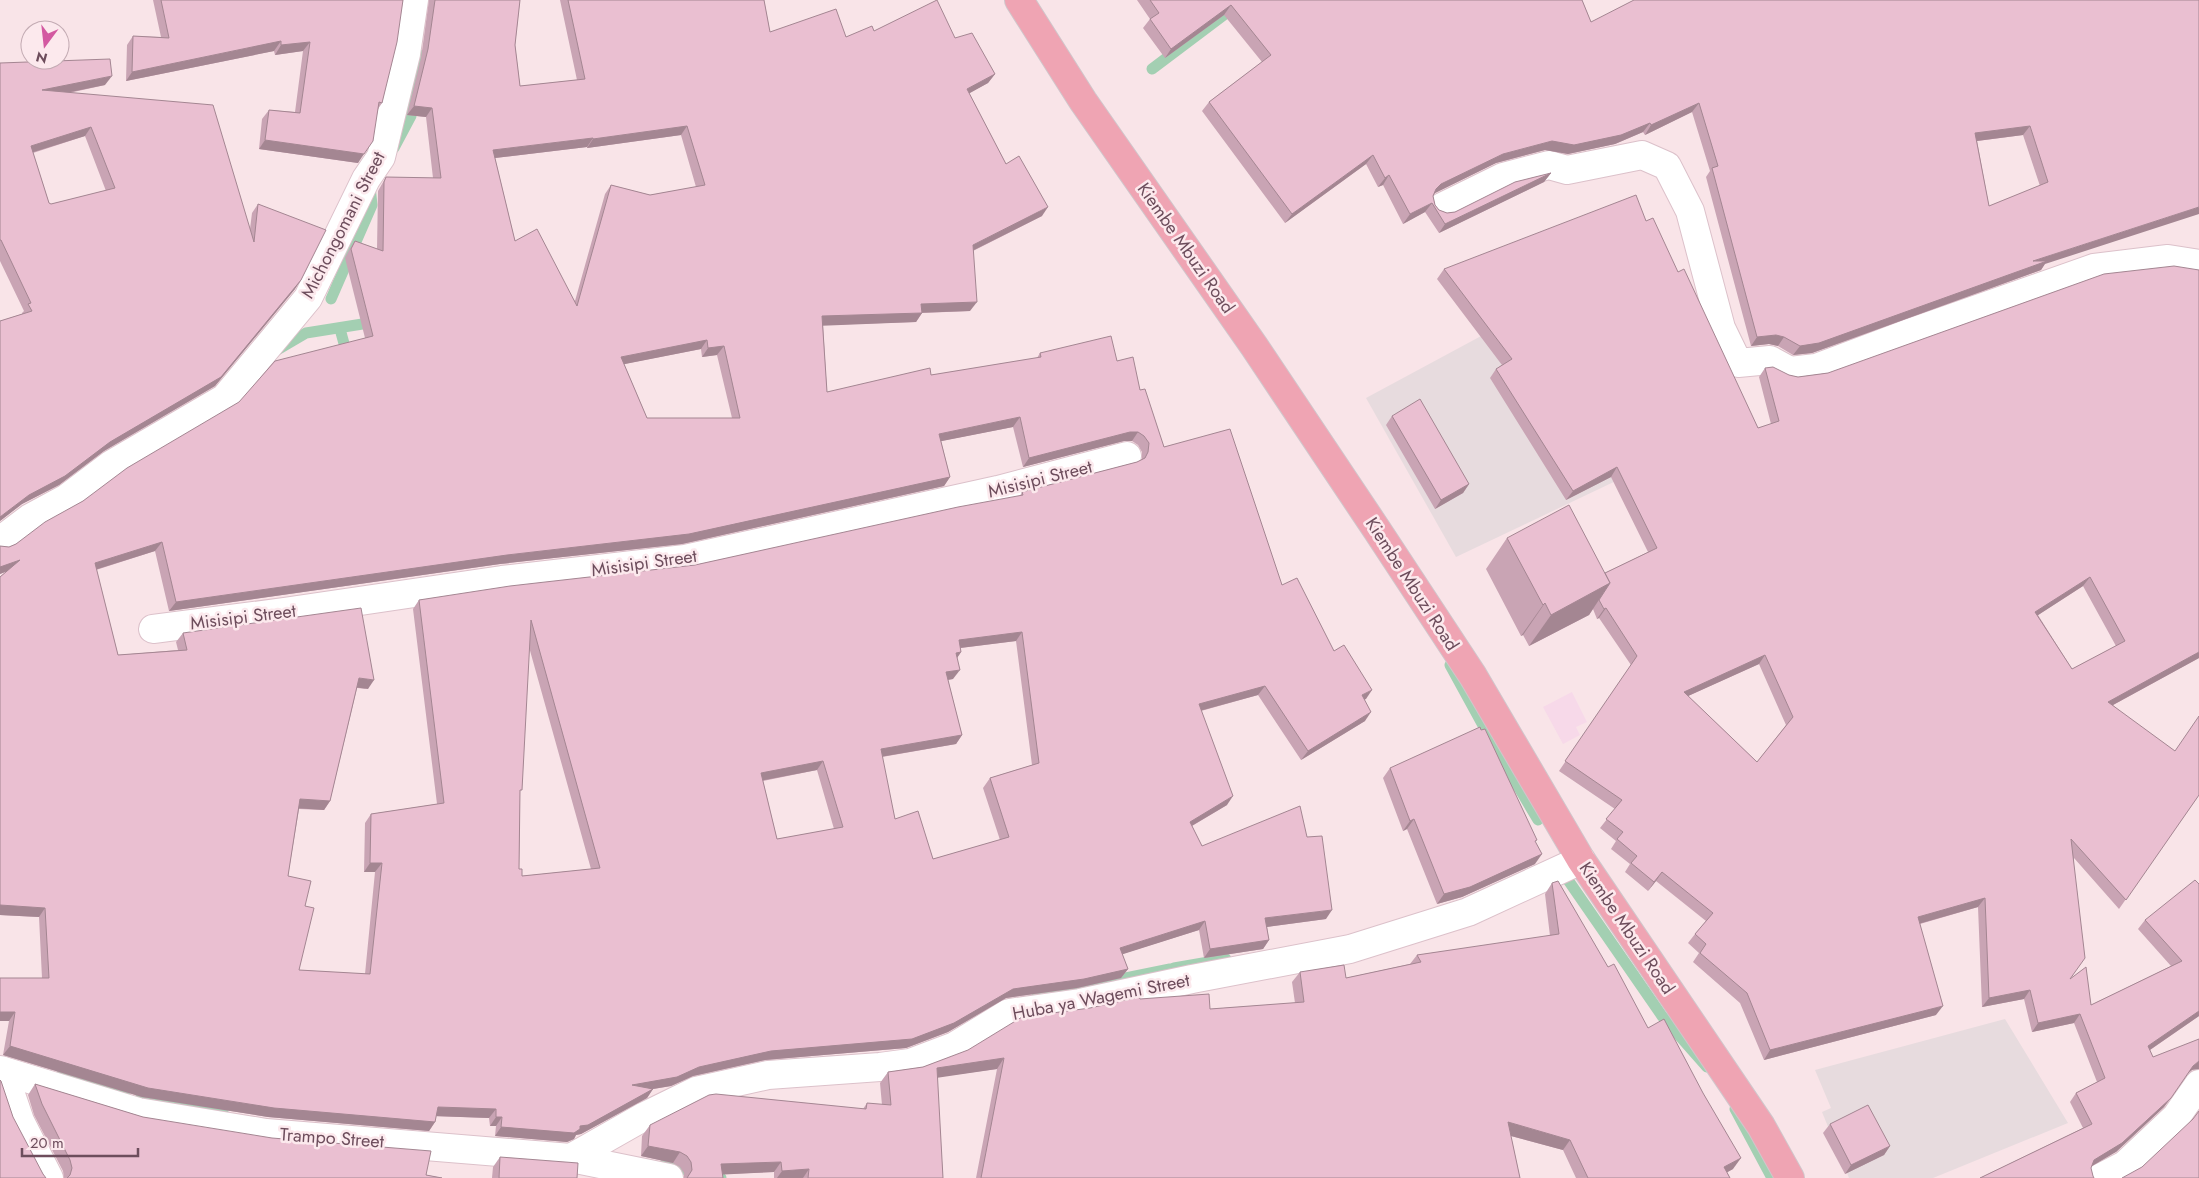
<svg xmlns="http://www.w3.org/2000/svg" width="2199" height="1178" viewBox="0 0 2199 1178" font-family="Jost,sans-serif">
  <rect width="100%" height="100%" fill="#f9e4e8"/>
  <polygon fill="#f7d9e9" points="1572,692 1587,722 1576,727 1580,735 1563,744 1543,707"/>
  <g fill="#e7dbde">
    <polygon points="1522,314 1620,479 1456,557 1366,398"/>
    <polygon points="2005,1019 2068,1123 1933,1178 1849,1178 1822,1112 1831,1108 1815,1070"/>
  </g>
  <g fill="none" stroke-linecap="round" stroke-linejoin="round">
    <g stroke="#a3cfb2" stroke-width="11">
      <polyline points="1152,69 1225,14"/>
      <polyline points="394,148 411,116 418,54"/>
      <polyline points="331,299 372,205 370,186"/>
      <polyline points="340,329 348,358"/>
      <polyline points="277,350 306,333 375,322"/>
      <polyline points="1450,665 1496,749 1538,820"/>
      <polyline points="1568,880 1662,1016 1707,1067"/>
      <polyline points="1174,968 1226,959"/>
      <polyline points="1037,996 1170,969"/>
      <polyline points="61,1075 125,1091"/>
      <polyline points="141,1095 223,1112"/>
      <polyline points="1735,1109 1772,1178"/>
      <polyline points="664,1165 721,1178"/>
    </g>
    <g stroke="#dcc1ca" stroke-width="30">
      <g id="minor">
        <polyline points="1442,207 1503,177 1549,165 1567,170 1642,155 1667,166 1690,211 1721,328 1738,363 1770,360 1790,371 1816,368 1909,333 2094,268 2168,259 2199,264"/>
        <polyline points="0,541 30,518 67,498 112,464 225,398 308,298 366,179 381,157 406,54 414,0"/>
        <polyline points="153,629 285,612 502,580 685,559 998,490 1127,456"/>
        <polyline points="0,1070 138,1112 266,1133 571,1158 669,1178"/>
        <polyline points="3,1071 20,1121 49,1178"/>
        <polyline points="571,1158 645,1116 696,1091 768,1075 880,1067 910,1063 955,1046 1009,1013 1080,1003 1192,979 1350,949 1468,912 1581,860"/>
        <polyline points="2100,1178 2125,1165 2176,1117 2199,1084"/>
      </g>
    </g>
    <g stroke="#d0c6cb" stroke-width="30">
      <polyline id="major" points="1019,0 1083,101 1254,346 1377,530 1473,676 1581,860 1761,1126 1790,1178"/>
    </g>
    <use href="#minor" stroke="#fff" stroke-width="28"/>
    <use href="#major" stroke="#efa4b3" stroke-width="28"/>
  </g>
  <g fill="#c9a4b4" fill-rule="evenodd">
    <polygon points="153,0 403,0 382,103 378,109 358,163 259,149 262,119 269,110 295,112 303,51 275,55 274,51 126,81 127,45 133,36 161,37"/>
    <path d="M 429,0 L 520,0 L 515,45 L 520,86 L 577,80 L 560,0 L 764,0 L 770,32 L 846,37 L 874,31 L 955,38 L 995,74 L 988,83 L 969,93 L 1006,164 L 1042,216 L 973,251 L 970,311 L 922,313 L 916,322 L 823,325 L 827,392 L 1037,358 L 1040,353 L 1117,361 L 1140,390 L 1164,447 L 1282,585 L 1334,651 L 1366,699 L 1365,699 L 1365,721 L 1301,760 L 1258,695 L 1201,711 L 1227,805 L 1192,826 L 1202,846 L 1326,919 L 1267,927 L 1269,940 L 1263,949 L 1204,958 L 1199,930 L 1122,954 L 1128,969 L 1121,978 L 1077,988 L 1006,998 L 948,1032 L 906,1048 L 765,1060 L 693,1076 L 671,1086 L 653,1089 L 647,1098 L 581,1134 L 576,1135 L 574,1139 L 567,1142 L 495,1136 L 496,1126 L 490,1126 L 489,1118 L 436,1116 L 435,1122 L 429,1131 L 268,1117 L 142,1097 L 3,1055 L 9,1021 L 0,1021 L 42,978 L 39,917 L 0,915 L 0,577 L 7,571 L 0,574 L 1,546 L 9,547 L 16,544 L 83,501 L 365,338 L 345,258 L 349,250 L 355,241 L 377,249 L 378,191 L 386,177 L 433,178 L 426,117 L 407,115 L 421,58 ZM 681,135 L 696,187 L 650,195 L 611,185 L 605,194 L 575,301 L 515,241 L 495,158 L 587,147 L 587,148 ZM 701,349 L 702,357 L 717,355 L 732,418 L 647,418 L 624,364 ZM 1013,427 L 1023,467 L 1124,441 L 1132,441 L 1138,445 L 1142,452 L 1142,459 L 1137,462 L 1022,492 L 1020,496 L 695,565 L 419,600 L 413,609 L 437,804 L 371,814 L 365,823 L 364,872 L 375,872 L 365,974 L 299,970 L 305,906 L 288,876 L 299,809 L 324,810 L 330,801 L 357,688 L 368,689 L 183,633 L 176,642 L 178,650 L 118,655 L 96,570 L 155,551 L 169,611 L 500,564 L 682,544 L 944,486 L 950,477 L 941,441 ZM 1016,641 L 1032,765 L 990,778 L 983,788 L 1000,840 L 933,859 L 895,819 L 882,757 L 956,744 L 962,735 L 948,680 L 953,679 L 957,658 L 961,652 L 960,648 ZM 529,647 L 591,869 L 522,876 L 519,869 L 520,793 ZM 817,770 L 834,829 L 777,839 L 763,781 Z"/>
    <path d="M 1137,0 L 1582,0 L 1591,22 L 2199,0 L 2041,270 L 1812,353 L 1793,355 L 1778,346 L 1769,344 L 1751,346 L 1706,177 L 1710,171 L 1692,112 L 1645,135 L 1643,132 L 1615,144 L 1568,154 L 1545,150 L 1496,163 L 1435,193 L 1433,196 L 1435,205 L 1439,210 L 1447,213 L 1455,212 L 1551,173 L 1544,182 L 1439,233 L 1425,212 L 1403,224 L 1383,185 L 1378,187 L 1366,164 L 1285,223 L 1202,111 L 1209,102 L 1262,62 L 1224,15 L 1165,58 L 1143,28 L 1150,19 ZM 2023,135 L 2040,186 L 1989,206 L 1977,141 Z"/>
    <path d="M 0,63 L 105,85 L 69,93 L 250,229 L 252,213 L 258,204 L 295,289 L 215,386 L 104,451 L 59,485 L 22,504 L 0,521 L 0,321 L 22,314 L 22,313 L 24,311 L 0,261 ZM 85,136 L 106,191 L 51,204 L 49,203 L 33,153 Z"/>
    <path d="M 1646,221 L 1678,272 L 1758,428 L 1771,424 L 1759,377 L 1765,368 L 1789,375 L 1798,377 L 1828,373 L 2199,658 L 2113,705 L 2199,795 L 2119,909 L 2074,858 L 2070,979 L 2091,1005 L 2171,966 L 2138,929 L 2145,920 L 2199,884 L 2199,1016 L 2150,1050 L 2153,1057 L 2192,1070 L 2186,1075 L 2164,1107 L 2116,1152 L 1980,1178 L 2083,1128 L 2070,1102 L 2076,1093 L 2097,1082 L 2074,1023 L 2032,1032 L 2024,999 L 1982,1007 L 1978,907 L 1920,924 L 1936,1015 L 1764,1060 L 1740,1003 L 1693,962 L 1699,953 L 1688,943 L 1695,934 L 1706,921 L 1656,881 L 1648,891 L 1625,872 L 1630,864 L 1611,849 L 1616,841 L 1600,828 L 1615,809 L 1559,771 L 1631,665 L 1599,618 L 1597,619 L 1593,609 L 1589,615 L 1529,646 L 1523,635 L 1521,636 L 1486,569 L 1507,538 L 1605,573 L 1648,552 L 1611,477 L 1566,500 L 1490,378 L 1496,369 L 1502,365 L 1437,279 L 1444,269 ZM 2083,586 L 2116,646 L 2072,669 L 2038,615 ZM 1759,664 L 1786,725 L 1757,762 L 1688,696 Z"/>
    <polygon points="1392,416 1469,484 1463,493 1435,509 1386,425"/>
    <polygon points="1390,768 1535,842 1535,864 1462,897 1437,904 1407,829 1403,831 1383,778"/>
    <polygon points="1552,883 1648,1028 1733,1169 1727,1172 1730,1178 1576,1178 1563,1150 1511,1136 1520,1178 976,1178 997,1069 937,1077 943,1178 774,1178 774,1172 723,1174 723,1178 684,1178 684,1173 680,1167 673,1163 641,1156 642,1136 650,1125 863,1109 867,1103 882,1105 880,1083 888,1072 923,1067 1090,1008 1140,999 1210,1009 1295,1003 1292,982 1300,972 1346,978 1410,964 1417,955 1550,936 1545,894"/>
    <polygon points="35,1084 143,1117 442,1178 64,1178 63,1171 34,1115 28,1095"/>
    <polygon points="1830,1124 1890,1146 1884,1155 1845,1174 1823,1133"/>
    <polygon points="500,1157 577,1178 492,1178 493,1167"/>
  </g>
  <g fill="#a48692">
    <polygon points="1231,5 1224,15 1165,58 1171,49"/>
    <polygon points="281,41 274,51 126,81 132,72"/>
    <polygon points="310,42 303,51 275,55 281,45"/>
    <polygon points="995,74 988,83 961,98 967,89"/>
    <polygon points="112,76 105,85 36,99 42,90"/>
    <polygon points="1699,103 1692,112 1645,135 1651,125"/>
    <polygon points="414,106 432,108 426,117 407,115"/>
    <polygon points="1650,123 1643,132 1615,144 1568,154 1545,150 1496,163 1435,193 1429,198 1436,189 1441,184 1503,154 1552,141"/>
    <polygon points="687,126 681,135 587,148 593,139"/>
    <polygon points="2030,126 2023,135 1969,142 1975,133"/>
    <polygon points="91,127 85,136 24,155 31,146"/>
    <polygon points="593,138 587,147 486,159 493,150"/>
    <polygon points="265,140 364,154 358,163 259,149"/>
    <polygon points="1373,155 1366,164 1285,223 1292,214"/>
    <polygon points="1551,173 1544,182 1439,233 1445,224"/>
    <polygon points="1389,175 1383,185 1378,187 1385,178"/>
    <polygon points="1432,203 1425,212 1403,224 1410,214"/>
    <polygon points="1048,207 1042,216 966,254 973,245"/>
    <polygon points="2199,207 2199,214 2045,264 2041,270 1812,353 1793,355 1800,346 2033,261"/>
    <polygon points="301,280 295,289 215,386 104,451 59,485 22,504 0,521 0,517 29,495 110,442"/>
    <polygon points="977,302 970,311 914,313 921,304"/>
    <polygon points="922,313 916,322 816,326 822,316"/>
    <polygon points="1776,335 1784,337 1778,346 1769,344 1751,346 1757,337"/>
    <polygon points="707,340 701,349 615,366 621,357"/>
    <polygon points="724,346 717,355 702,357 708,348"/>
    <polygon points="1020,417 1013,427 932,443 939,434"/>
    <polygon points="1130,432 1138,432 1132,441 1124,441 1023,467 1029,458"/>
    <polygon points="1617,467 1611,477 1566,500 1573,491"/>
    <polygon points="950,477 944,486 682,544 500,564 169,611 176,602"/>
    <polygon points="1469,484 1463,493 1435,509 1441,500"/>
    <polygon points="162,542 155,551 88,572 95,563"/>
    <polygon points="20,560 13,569 0,574 0,567"/>
    <polygon points="2090,577 2083,586 2029,621 2035,612"/>
    <polygon points="1610,583 1589,615 1529,646 1551,615"/>
    <polygon points="1545,603 1523,635 1521,636 1543,605"/>
    <polygon points="1606,608 1599,618 1597,619 1604,609"/>
    <polygon points="1022,632 1016,641 952,649 959,640"/>
    <polygon points="961,652 955,661 956,653"/>
    <polygon points="2199,652 2199,658 2102,711 2108,702"/>
    <polygon points="1765,655 1759,664 1677,701 1684,692"/>
    <polygon points="960,670 953,679 940,681 946,672"/>
    <polygon points="359,678 374,680 368,689 353,687"/>
    <polygon points="1265,686 1258,695 1192,713 1199,704"/>
    <polygon points="1372,690 1366,699 1356,704 1362,695"/>
    <polygon points="1371,712 1365,721 1301,760 1308,751"/>
    <polygon points="962,735 956,744 874,758 881,749"/>
    <polygon points="823,761 817,770 754,782 761,773"/>
    <polygon points="1233,796 1227,805 1183,831 1190,822"/>
    <polygon points="300,799 330,801 324,810 294,808"/>
    <polygon points="1414,819 1407,829 1403,831 1410,821"/>
    <polygon points="1542,854 1535,864 1462,897 1437,904 1444,894"/>
    <polygon points="370,863 382,863 375,872 364,872"/>
    <polygon points="1662,872 1656,881 1648,891 1654,882"/>
    <polygon points="1985,898 1978,907 1911,926 1918,917"/>
    <polygon points="0,905 45,908 39,917 0,915"/>
    <polygon points="1332,910 1326,919 1259,928 1265,918"/>
    <polygon points="1205,921 1199,930 1114,957 1120,948"/>
    <polygon points="1269,940 1263,949 1204,958 1210,949"/>
    <polygon points="1128,969 1121,978 1077,988 1006,998 948,1032 906,1048 765,1060 693,1076 671,1086 653,1089 647,1098 581,1134 576,1135 574,1139 567,1142 495,1136 501,1127 580,1126 632,1085 699,1067 1013,989"/>
    <polygon points="2030,990 2024,999 1982,1007 1989,998"/>
    <polygon points="1943,1006 1936,1015 1764,1060 1770,1050"/>
    <polygon points="2199,1011 2199,1016 2141,1056 2148,1046"/>
    <polygon points="0,1012 15,1012 9,1021 0,1021"/>
    <polygon points="2080,1014 2074,1023 2032,1032 2038,1023"/>
    <polygon points="10,1046 435,1122 429,1131 268,1117 142,1097 3,1055"/>
    <polygon points="1004,1058 997,1069 929,1079 937,1068"/>
    <polygon points="2199,1061 2199,1069 2192,1070 2186,1075 2193,1066"/>
    <polygon points="2171,1098 2164,1107 2116,1152 2087,1169 2094,1160"/>
    <polygon points="438,1107 496,1109 489,1118 432,1116"/>
    <polygon points="496,1117 502,1117 496,1126 490,1126"/>
    <polygon points="1508,1122 1570,1140 1563,1150 1500,1133"/>
    <polygon points="648,1146 680,1152 673,1163 641,1156"/>
    <polygon points="1890,1146 1884,1155 1845,1174 1851,1165"/>
    <polygon points="1741,1158 1733,1169 1717,1178 1724,1167"/>
    <polygon points="781,1162 774,1172 714,1175 721,1164"/>
    <polygon points="809,1169 803,1178 777,1178 782,1171"/>
  </g>
  <g fill="#eabfd1" stroke="#a48692" fill-rule="evenodd">
    <polygon points="161,0 403,0 397,42 382,103 379,102 373,141 364,154 265,140 269,110 300,113 310,42 281,45 281,41 132,72 133,36 169,38"/>
    <path d="M 435,0 L 520,0 L 515,45 L 520,86 L 585,79 L 568,0 L 764,0 L 770,32 L 836,9 L 846,37 L 872,26 L 874,31 L 937,0 L 955,38 L 972,33 L 995,74 L 967,89 L 1006,164 L 1019,156 L 1048,207 L 973,245 L 977,302 L 921,304 L 922,313 L 822,316 L 827,392 L 930,368 L 931,375 L 1041,357 L 1040,353 L 1111,336 L 1117,361 L 1133,357 L 1140,390 L 1145,389 L 1164,447 L 1230,429 L 1282,585 L 1297,578 L 1334,651 L 1344,645 L 1372,690 L 1362,695 L 1371,712 L 1308,751 L 1265,686 L 1199,704 L 1233,796 L 1190,822 L 1202,846 L 1300,806 L 1307,837 L 1322,836 L 1332,910 L 1265,918 L 1269,940 L 1210,949 L 1205,921 L 1120,948 L 1128,969 L 1084,979 L 1013,989 L 954,1023 L 912,1039 L 771,1051 L 699,1067 L 677,1077 L 632,1085 L 653,1089 L 588,1125 L 580,1126 L 580,1129 L 574,1133 L 501,1127 L 502,1117 L 496,1117 L 496,1109 L 438,1107 L 435,1122 L 274,1108 L 148,1088 L 10,1046 L 15,1012 L 0,1012 L 0,978 L 49,978 L 45,908 L 0,905 L 0,577 L 20,560 L 0,567 L 0,546 L 9,547 L 16,544 L 45,522 L 83,501 L 127,468 L 239,402 L 275,361 L 373,336 L 351,249 L 355,241 L 383,251 L 384,182 L 386,177 L 441,178 L 432,108 L 414,106 L 428,49 ZM 687,126 L 705,185 L 650,195 L 611,185 L 577,306 L 537,229 L 515,241 L 493,150 L 593,138 L 593,139 ZM 707,340 L 708,348 L 724,346 L 740,418 L 647,418 L 621,357 ZM 1020,417 L 1029,458 L 1130,432 L 1138,432 L 1144,436 L 1149,443 L 1148,452 L 1145,458 L 1137,462 L 1022,492 L 1023,495 L 958,507 L 695,565 L 510,586 L 419,600 L 444,803 L 371,814 L 370,863 L 382,863 L 370,974 L 299,970 L 314,908 L 305,906 L 311,881 L 288,876 L 300,799 L 330,801 L 359,678 L 374,680 L 361,608 L 183,633 L 187,650 L 118,655 L 95,563 L 162,542 L 176,602 L 507,555 L 689,534 L 950,477 L 939,434 ZM 531,620 L 600,868 L 522,876 L 522,869 L 519,869 L 520,790 L 522,790 ZM 1022,632 L 1039,763 L 990,778 L 1009,837 L 933,859 L 918,811 L 895,819 L 881,749 L 962,735 L 946,672 L 960,670 L 956,653 L 961,652 L 959,640 ZM 823,761 L 843,827 L 777,839 L 761,773 Z"/>
    <path d="M 1150,0 L 1582,0 L 1591,22 L 1634,0 L 2199,0 L 2199,207 L 2033,261 L 2047,261 L 1819,343 L 1800,346 L 1784,337 L 1776,335 L 1757,337 L 1712,168 L 1718,166 L 1699,103 L 1651,125 L 1650,123 L 1621,135 L 1574,145 L 1552,141 L 1503,154 L 1441,184 L 1436,189 L 1433,196 L 1435,205 L 1439,210 L 1447,213 L 1455,212 L 1515,182 L 1551,173 L 1445,224 L 1432,203 L 1410,214 L 1389,175 L 1385,178 L 1373,155 L 1292,214 L 1209,102 L 1271,55 L 1231,5 L 1171,49 L 1150,19 L 1159,13 ZM 2030,126 L 2048,182 L 1989,206 L 1975,133 Z"/>
    <path d="M 110,59 L 112,76 L 42,90 L 213,105 L 254,242 L 258,204 L 326,230 L 301,280 L 221,377 L 110,442 L 65,476 L 29,495 L 0,517 L 0,321 L 32,311 L 28,304 L 31,303 L 1,240 L 0,240 L 0,63 ZM 91,127 L 115,188 L 51,204 L 49,203 L 31,146 Z"/>
    <path d="M 1636,195 L 1646,221 L 1653,218 L 1678,272 L 1684,269 L 1758,428 L 1779,421 L 1765,368 L 1773,367 L 1789,375 L 1798,377 L 1828,373 L 2104,274 L 2174,266 L 2199,270 L 2199,652 L 2108,702 L 2175,751 L 2199,716 L 2199,795 L 2126,900 L 2071,839 L 2085,958 L 2070,979 L 2086,967 L 2091,1005 L 2182,961 L 2145,920 L 2195,880 L 2199,884 L 2199,1011 L 2148,1046 L 2153,1057 L 2199,1039 L 2199,1061 L 2193,1066 L 2171,1098 L 2122,1143 L 2094,1160 L 2091,1168 L 2093,1176 L 2094,1178 L 1980,1178 L 2092,1124 L 2076,1093 L 2105,1078 L 2080,1014 L 2038,1023 L 2030,990 L 1989,998 L 1985,898 L 1918,917 L 1943,1006 L 1770,1050 L 1747,993 L 1700,953 L 1706,944 L 1695,934 L 1713,913 L 1662,872 L 1654,882 L 1631,863 L 1637,856 L 1617,839 L 1623,832 L 1606,819 L 1622,800 L 1565,761 L 1637,656 L 1606,608 L 1604,609 L 1599,600 L 1610,583 L 1605,573 L 1657,548 L 1617,467 L 1573,491 L 1496,369 L 1512,359 L 1444,269 ZM 2090,577 L 2125,641 L 2072,669 L 2035,612 ZM 1765,655 L 1793,717 L 1757,762 L 1684,692 Z"/>
    <polygon points="1420,399 1469,484 1441,500 1392,416"/>
    <polygon points="1569,505 1610,583 1551,615 1545,603 1543,605 1507,538"/>
    <polygon points="1480,727 1481,730 1485,729 1537,840 1535,841 1542,854 1470,887 1444,894 1414,819 1410,821 1390,768"/>
    <polygon points="1558,881 1608,967 1614,964 1648,1028 1664,1019 1703,1093 1741,1158 1724,1167 1730,1178 1588,1178 1570,1140 1508,1122 1520,1178 981,1178 1004,1058 937,1068 943,1178 808,1178 809,1169 782,1171 781,1162 721,1164 723,1178 687,1178 692,1170 691,1162 687,1156 680,1152 648,1146 650,1125 709,1095 716,1094 866,1109 867,1103 891,1105 888,1072 923,1067 968,1050 1022,1017 1090,1008 1139,997 1140,999 1209,994 1210,1009 1304,1002 1300,972 1344,965 1346,978 1421,962 1417,955 1559,934 1552,883"/>
    <polygon points="0,1080 1,1081 13,1117 43,1174 46,1178 0,1178"/>
    <polygon points="35,1084 143,1117 272,1138 431,1151 426,1175 442,1178 67,1178 70,1175 72,1168 70,1160 42,1104"/>
    <polygon points="1868,1105 1890,1146 1851,1165 1830,1124"/>
    <polygon points="2199,1111 2199,1178 2122,1178 2142,1167 2193,1119"/>
    <polygon points="500,1157 578,1163 577,1178 499,1178"/>
  </g>
  <g text-anchor="middle" stroke-width="5" stroke-linejoin="round" paint-order="stroke">
    <g font-size="18" fill="#6d4d5c" stroke="#fce9ed">
      <text transform="translate(343 225) rotate(-63)" y="6">Michongomani Street</text>
      <text transform="translate(1186 248) rotate(55)" y="6">Kiembe Mbuzi Road</text>
      <text transform="translate(1040 479) rotate(-14)" y="6">Misisipi Street</text>
      <text transform="translate(644 563) rotate(-8)" y="6">Misisipi Street</text>
      <text transform="translate(1412 584) rotate(57)" y="6">Kiembe Mbuzi Road</text>
      <text transform="translate(243 617) rotate(-7)" y="6">Misisipi Street</text>
      <text transform="translate(1627 928) rotate(56)" y="6">Kiembe Mbuzi Road</text>
      <text transform="translate(1101 997) rotate(-11)" y="6">Huba ya Wagemi Street</text>
      <text transform="translate(332 1138) rotate(4)" y="6">Trampo Street</text>
    </g>
  </g>
  <g transform="translate(45 45) rotate(195)"><circle r="24" fill="#fce9ed" stroke="#c3abb3"/>
  <path d="M0-4L9 19L0 12L-9 19Z" fill="#d359a1"/>
  <text y="-8" font-size="14" font-weight="bold" text-anchor="middle" fill="#6d4d5c">N</text>
  </g>
  <path d="M22 1148v8h116v-8" fill="none" stroke="#6d4d5c" stroke-width="2.5"/>
  <text x="30" y="1148" font-size="15" fill="#6d4d5c" stroke="#fce9ed" stroke-width="4" paint-order="stroke">20 m</text>
</svg>
